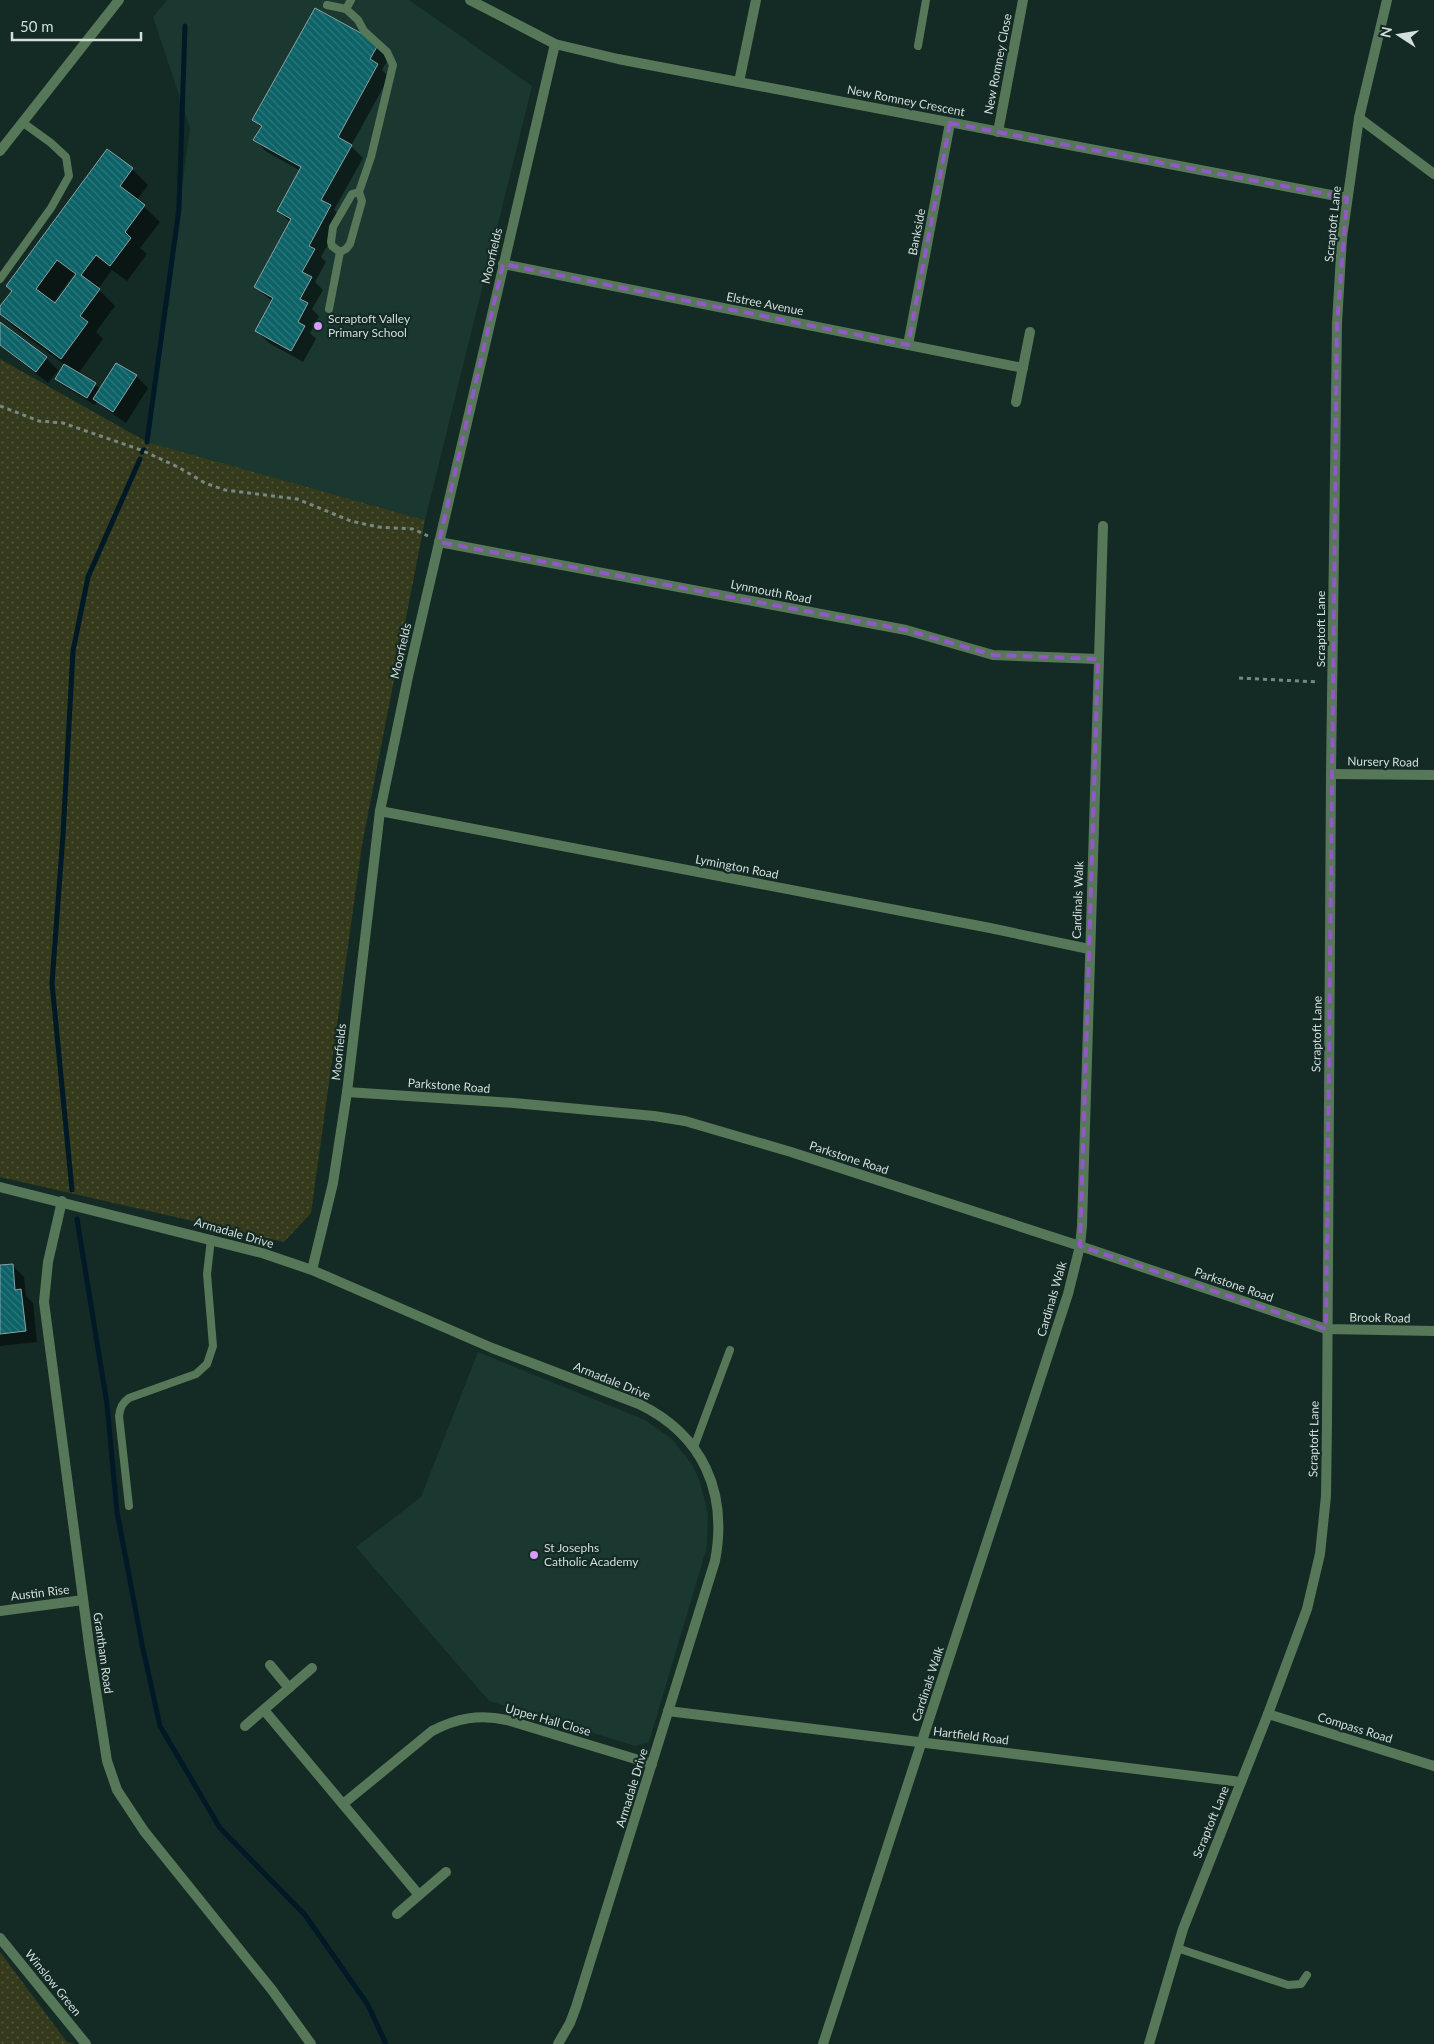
<svg xmlns="http://www.w3.org/2000/svg" width="1434" height="2044" viewBox="0 0 1434 2044" font-family="Lato,sans-serif">
  <defs>
    <pattern id="green-dots" width="8" height="8" patternUnits="userSpaceOnUse" patternTransform="scale(1.25)"><rect width="8" height="8" fill="#343a1b"/><path d="M2 2h.1M6 6h.1" fill="none" stroke="#50563c" stroke-width="1.8" stroke-linecap="round"/></pattern>
    <pattern id="building-back-hatch" width="6" height="6" patternUnits="userSpaceOnUse" patternTransform="scale(1.25)"><rect width="6" height="6" fill="#0c6267"/><path d="M-1 5l2 2M0 0l6 6M5-1l2 2" fill="none" stroke="#2e787c"/></pattern>
  </defs>
  <rect width="100%" height="100%" fill="#142a24"/>
  <g fill="#1a3830">
    <polygon points="167,0 409,0 532,86 425,520 147,442 190,128 153,17"/>
    <polygon points="478,1352 645,1420 672,1439 693,1466 700,1482 708,1514 707,1547 649,1742 635,1746 489,1701 356,1547 421,1497"/>
  </g>
  <g fill="url(#green-dots)">
    <polygon points="0,359 147,442 425,520 362,845 311,1213 284,1242 0,1177"/>
    <polygon points="0,1952 67,2042 74,2044 0,2044"/>
  </g>
  <g fill="#0007" fill-rule="evenodd">
    <polygon points="378,44 390,56 382,70 389,77 351,146 363,158 334,210 343,218 321,257 326,262 315,282 323,290 312,309 319,316 310,333 316,339 303,362 269,343 257,331 273,302 255,287 291,223 278,211 301,171 267,152 255,140 262,128 254,120"/>
    <path d="M 132,169 L 148,185 L 137,200 L 160,222 L 140,248 L 147,254 L 127,281 L 112,270 L 98,289 L 115,306 L 96,332 L 103,339 L 78,374 L 101,389 L 136,376 L 148,388 L 126,423 L 107,410 L 97,401 L 95,405 L 64,386 L 56,379 L 65,365 L 14,327 L 0,313 L 0,309 ZM 73,275 L 76,277 L 56,305 L 53,303 Z"/>
    <polygon points="0,324 46,358 58,370 48,383 0,345"/>
    <polygon points="12,1265 24,1277 26,1296 33,1303 37,1342 0,1346 0,1267"/>
  </g>
  <g fill="none" stroke-linecap="round" stroke-linejoin="round">
    <g stroke="#001926" stroke-width="5">
      <polyline points="147,442 179,209 185,26"/>
      <polyline points="142,452 144,450"/>
      <polyline points="72,1190 52,983 63,835 73,651 88,577 140,459"/>
      <polyline points="77,1219 107,1404 117,1512 142,1644 160,1726 220,1828 305,1915 368,2005 386,2044"/>
    </g>
  </g>
  <g fill="url(#building-back-hatch)" stroke="#88a3a5" fill-rule="evenodd">
    <polygon points="315,8 379,43 370,59 378,64 338,137 352,145 321,200 331,205 309,246 315,249 302,272 312,277 300,299 308,303 298,322 305,326 291,351 255,331 273,298 254,287 291,219 277,211 301,167 253,140 262,126 252,120"/>
    <path d="M 107,149 L 133,168 L 120,186 L 145,205 L 125,232 L 131,238 L 110,266 L 96,255 L 81,275 L 100,289 L 80,316 L 88,322 L 61,359 L 0,314 L 0,306 L 12,291 L 6,286 ZM 57,260 L 76,274 L 55,303 L 36,289 Z"/>
    <polygon points="0,322 47,357 36,372 0,345"/>
    <polygon points="116,363 137,375 113,412 93,399"/>
    <polygon points="64,364 96,383 87,398 55,379"/>
    <polygon points="13,1264 15,1290 21,1289 26,1331 0,1334 0,1265"/>
  </g>
  <g fill="none" stroke-linecap="round" stroke-linejoin="round">
    <g stroke="#778883" stroke-width="3" stroke-dasharray="4 4" stroke-linecap="butt">
      <polyline points="0,406 39,421 63,423 141,450 178,467 205,483 225,490 297,499 351,521 378,527 413,529 428,536"/>
      <polyline points="1239,678 1319,682"/>
    </g>
    <g stroke="#577759" stroke-width="8">
      <polyline points="327,5 346,9 358,20 364,31 387,52 393,65 371,157 359,192 362,201 350,244 346,249 340,252 329,309"/>
      <polyline points="346,9 351,0"/>
      <polyline points="918,46 926,0"/>
      <polyline points="340,252 332,246 331,242 333,227 352,194 359,192"/>
      <polyline points="0,279 51,208 69,176 66,157 51,143 22,122"/>
      <polyline points="694,1447 730,1350"/>
      <path d="M 129,1506 L 119,1416 C 120,1408 122,1403 129,1398 L 196,1374 L 207,1364 L 213,1346 L 207,1274 L 211,1239"/>
      <polyline points="1177,1948 1288,1985 1301,1984 1307,1975"/>
    </g>
    <g stroke="#577759" stroke-width="10">
      <polyline points="470,0 555,44 618,59 1347,198"/>
      <polyline points="739,82 756,0"/>
      <polyline points="1359,118 1434,174"/>
      <polyline points="998,132 1023,0"/>
      <polyline points="0,151 119,0"/>
      <polyline points="503,264 1023,368"/>
      <polyline points="908,345 950,123"/>
      <polyline points="1016,402 1030,332"/>
      <polyline points="439,542 906,630 993,655 1098,659"/>
      <polyline points="1331,774 1434,775"/>
      <polyline points="380,811 990,928 1089,949"/>
      <polyline points="347,1092 514,1103 654,1116 685,1121 791,1152 1080,1246 1326,1329 1434,1331"/>
      <path d="M 0,1187 L 262,1253 L 312,1270 L 492,1348 L 639,1404 C 703,1435 728,1492 715,1561 L 576,2007 L 570,2023 L 558,2044"/>
      <polyline points="62,1201 48,1262 44,1302 90,1652 107,1761 117,1790 144,1831 272,1990 311,2044"/>
      <polyline points="312,1270 333,1183 347,1092 380,811 409,672 555,44"/>
      <polyline points="0,1611 83,1600"/>
      <polyline points="270,1665 289,1688"/>
      <polyline points="264,1710 419,1895"/>
      <polyline points="668,1711 1241,1782"/>
      <polyline points="1268,1714 1434,1766"/>
      <polyline points="245,1726 312,1668"/>
      <path d="M 343,1804 L 432,1731 C 457,1718 479,1714 507,1720 L 652,1764"/>
      <polyline points="397,1914 446,1872"/>
      <polyline points="0,1938 86,2044"/>
      <polyline points="823,2044 1068,1294 1080,1246 1082,1226 1103,526"/>
    </g>
    <polyline stroke="#577759" stroke-width="10" points="1149,2044 1183,1929 1268,1714 1307,1609 1320,1554 1326,1496 1327,1423 1331,774 1337,323 1342,238 1359,118 1387,0"/>
  </g>
  <path fill="none" stroke="#9159c6" stroke-width="4" stroke-dasharray="10 6" stroke-linejoin="round" d="M 950,123 L 1347,198 L 1337,323 L 1326,1329 L 1080,1246 L 1098,659 L 993,655 L 906,630 L 439,542 L 503,264 L 908,345 Z"/>
  <g fill="#d79bf9" stroke="#142a24" stroke-width="2">
    <circle cx="318" cy="326" r="5"/>
    <circle cx="534" cy="1555" r="5"/>
  </g>
  <g text-anchor="middle" stroke-width="4.5" stroke-linejoin="round" paint-order="stroke">
    <g font-size="12" fill="#d2dfdb" stroke="#142a24">
      <text transform="translate(998 64) rotate(-79)" y="4">New Romney Close</text>
      <text transform="translate(906 101) rotate(11)" y="4">New Romney Crescent</text>
      <text transform="translate(1333 224) rotate(-84)" y="4">Scraptoft Lane</text>
      <text transform="translate(917 232) rotate(-79)" y="4">Bankside</text>
      <text transform="translate(492 256) rotate(-77)" y="4">Moorfields</text>
      <text transform="translate(765 304) rotate(11)" y="4">Elstree Avenue</text>
      <text transform="translate(771 592) rotate(11)" y="4">Lynmouth Road</text>
      <text transform="translate(1321 629) rotate(-90)" y="4">Scraptoft Lane</text>
      <text transform="translate(401 651) rotate(-77)" y="4">Moorfields</text>
      <text transform="translate(1383 762) rotate(1)" y="4">Nursery Road</text>
      <text transform="translate(737 867) rotate(11)" y="4">Lymington Road</text>
      <text transform="translate(1078 900) rotate(-88)" y="4">Cardinals Walk</text>
      <text transform="translate(1317 1034) rotate(-89)" y="4">Scraptoft Lane</text>
      <text transform="translate(339 1052) rotate(-84)" y="4">Moorfields</text>
      <text transform="translate(449 1086) rotate(4)" y="4">Parkstone Road</text>
      <text transform="translate(849 1158) rotate(18)" y="4">Parkstone Road</text>
      <text transform="translate(234 1233) rotate(16)" y="4">Armadale Drive</text>
      <text transform="translate(1234 1285) rotate(19)" y="4">Parkstone Road</text>
      <text transform="translate(1052 1299) rotate(-74)" y="4">Cardinals Walk</text>
      <text transform="translate(1380 1318) rotate(1)" y="4">Brook Road</text>
      <text transform="translate(612 1381) rotate(22)" y="4">Armadale Drive</text>
      <text transform="translate(1314 1439) rotate(-89)" y="4">Scraptoft Lane</text>
      <text transform="translate(40 1593) rotate(-7)" y="4">Austin Rise</text>
      <text transform="translate(103 1653) rotate(82)" y="4">Grantham Road</text>
      <text transform="translate(928 1684) rotate(-72)" y="4">Cardinals Walk</text>
      <text transform="translate(548 1720) rotate(16)" y="4">Upper Hall Close</text>
      <text transform="translate(1355 1728) rotate(17)" y="4">Compass Road</text>
      <text transform="translate(971 1736) rotate(7)" y="4">Hartfield Road</text>
      <text transform="translate(632 1788) rotate(-73)" y="4">Armadale Drive</text>
      <text transform="translate(1211 1822) rotate(-68)" y="4">Scraptoft Lane</text>
      <text transform="translate(53 1983) rotate(51)" y="4">Winslow Green</text>
    </g>
    <g font-size="12" fill="#d2dfdb" stroke="#142a24" text-anchor="start">
      <text x="328" y="323">Scraptoft Valley<tspan x="328" dy="14">Primary School</tspan></text>
      <text x="544" y="1552">St Josephs<tspan x="544" dy="14">Catholic Academy</tspan></text>
    </g>
  </g>
  <g transform="translate(1399 35) rotate(282)" stroke="#142a24" stroke-width="4" paint-order="stroke">
  <path d="M0-4L9 19L0 12L-9 19Z" fill="#d2dfdb"/>
  <text y="-8" font-size="14" font-weight="bold" text-anchor="middle" fill="#d2dfdb">N</text>
  </g>
  <path d="M12 32v8h129v-8" fill="none" stroke="#d2dfdb" stroke-width="2.5"/>
  <text x="20" y="32" font-size="15" fill="#d2dfdb" stroke="#142a24" stroke-width="4" paint-order="stroke">50 m</text>
</svg>
